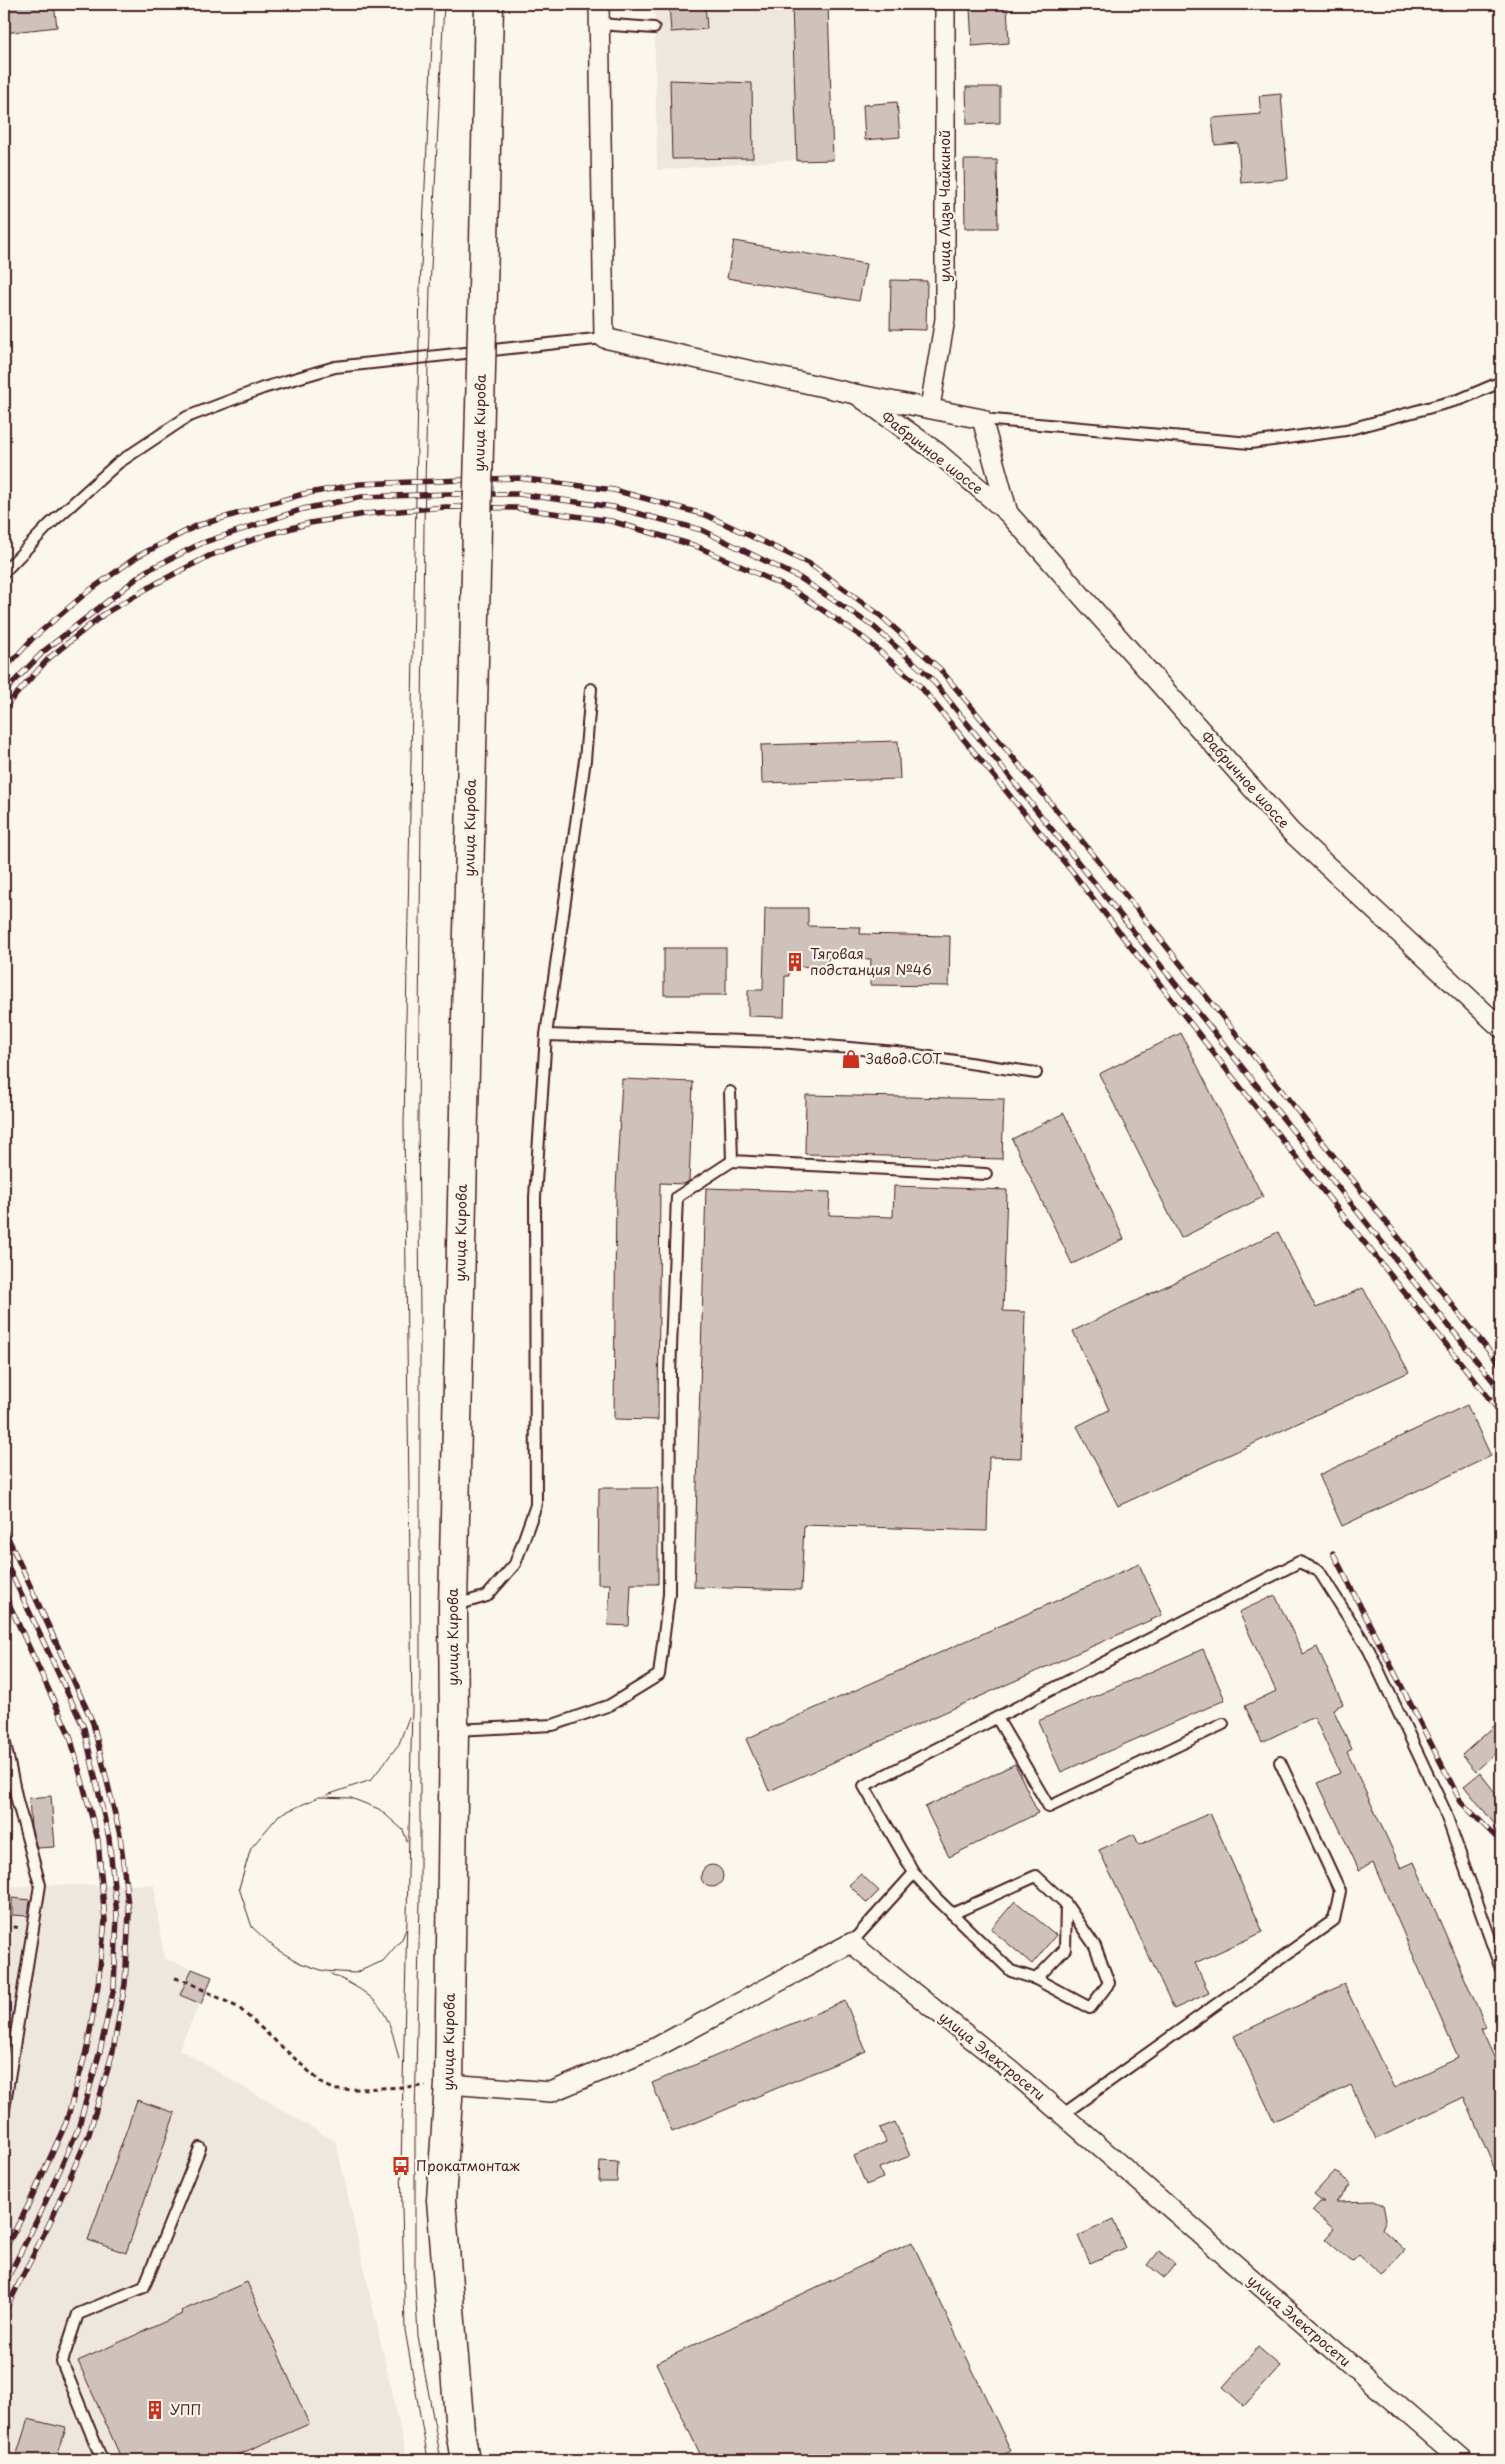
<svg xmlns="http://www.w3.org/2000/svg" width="1505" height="2464" viewBox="0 0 1505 2464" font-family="'Playpen Sans',sans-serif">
  <rect width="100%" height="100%" fill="#fbf7ec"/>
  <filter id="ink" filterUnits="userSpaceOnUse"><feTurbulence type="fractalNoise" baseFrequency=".02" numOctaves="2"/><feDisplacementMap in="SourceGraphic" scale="10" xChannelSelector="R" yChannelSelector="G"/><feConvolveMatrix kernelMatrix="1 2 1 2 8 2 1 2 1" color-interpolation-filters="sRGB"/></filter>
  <g filter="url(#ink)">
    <g fill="#eee7de">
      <polygon points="654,4 820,4 833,157 657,170"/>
      <polygon points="40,1885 154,1885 164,1958 212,1977 179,2049 336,2142 407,2460 4,2460 4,1887"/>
    </g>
    <g fill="#cfc2bc" stroke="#4a1f2b">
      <polygon points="4,4 54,4 57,27 4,33"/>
      <polygon points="669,4 705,4 707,29 671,32"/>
      <polygon points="792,4 828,4 833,160 797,161"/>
      <polygon points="1007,6 1009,43 972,46 970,8"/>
      <polygon points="670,80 752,83 753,158 672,159"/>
      <polygon points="966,87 1000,87 1000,123 967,124"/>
      <polygon points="1281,94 1288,179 1241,183 1238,143 1215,145 1212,118 1261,114 1259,96"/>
      <polygon points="897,102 900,137 865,140 863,105"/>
      <polygon points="964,160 997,160 998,228 965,228"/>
      <polygon points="734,241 866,264 859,301 727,278"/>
      <polygon points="891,280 927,281 926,330 890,329"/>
      <polygon points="898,741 900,779 762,783 761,745"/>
      <polygon points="765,908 808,908 808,926 861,927 860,934 950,936 949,986 870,985 871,959 828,958 827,967 789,966 789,976 785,976 784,1017 748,1016 748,990 763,990"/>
      <rect x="664" y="948" width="62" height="47"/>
      <polygon points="1181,1033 1263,1197 1181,1238 1099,1074"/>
      <polygon points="622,1079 693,1082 689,1181 684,1184 660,1183 658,1420 614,1419 616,1189"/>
      <polygon points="806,1095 1004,1099 1002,1159 805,1154"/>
      <polygon points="1064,1113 1124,1239 1072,1264 1012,1139"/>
      <polygon points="894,1186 1007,1190 1003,1311 1025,1312 1021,1458 989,1457 987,1531 804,1525 801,1590 694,1587 706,1188 830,1192 829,1215 893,1217"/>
      <polygon points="1278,1232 1316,1308 1363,1288 1409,1372 1118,1506 1077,1426 1109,1410 1073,1331"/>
      <polygon points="1467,1405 1491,1456 1342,1526 1319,1475"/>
      <polygon points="599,1488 658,1488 658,1584 631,1584 629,1626 608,1625 610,1584 598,1584"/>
      <polygon points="1139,1564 1162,1615 769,1791 746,1739"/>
      <polygon points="1275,1595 1303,1654 1317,1647 1343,1704 1333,1709 1352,1749 1347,1752 1401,1868 1414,1862 1486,2027 1481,2029 1501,2072 1501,2184 1464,2097 1376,2139 1351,2085 1274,2121 1234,2036 1344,1984 1394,2088 1458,2058 1373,1863 1359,1870 1318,1783 1340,1773 1314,1717 1262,1742 1245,1706 1276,1691 1239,1612"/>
      <polygon points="1203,1649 1225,1700 1061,1772 1038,1721"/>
      <polygon points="1501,1720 1501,1748 1476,1771 1462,1755"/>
      <polygon points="1015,1764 1038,1813 949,1857 925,1807"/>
      <polygon points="1480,1773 1501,1800 1501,1832 1464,1786"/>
      <polygon points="51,1796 55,1847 37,1848 31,1827 29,1798"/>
      <polygon points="1210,1813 1263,1932 1195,1963 1209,1993 1174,2009 1099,1850 1134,1834 1139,1845"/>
      <circle cx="712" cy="1876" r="11"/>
      <polygon points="861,1874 879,1891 867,1903 849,1885"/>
      <polygon points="12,1898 30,1900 28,1916 12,1915"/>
      <polygon points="1015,1901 1056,1935 1032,1964 991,1929"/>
      <polygon points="192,1969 212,1977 201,2004 180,1995"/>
      <polygon points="845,2001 866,2051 672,2132 652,2083"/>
      <polygon points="137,2100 175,2113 126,2253 88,2240"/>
      <polygon points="895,2122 910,2156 879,2168 883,2178 866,2185 854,2156 886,2142 880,2128"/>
      <polygon points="600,2161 618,2162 617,2182 599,2182"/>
      <polygon points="1335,2171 1351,2184 1336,2202 1374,2201 1383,2205 1386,2219 1382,2229 1405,2250 1382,2276 1359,2255 1352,2262 1325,2239 1334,2229 1312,2211 1320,2202 1324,2202 1314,2194"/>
      <polygon points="1113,2220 1125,2248 1090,2263 1078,2236"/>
      <polygon points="912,2242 1011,2451 993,2460 703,2460 656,2363"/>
      <polygon points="1159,2251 1175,2264 1164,2278 1148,2265"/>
      <polygon points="247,2282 309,2424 226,2460 122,2460 78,2361 182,2314 181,2311"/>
      <polygon points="1258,2347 1280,2366 1244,2406 1223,2387"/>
      <polygon points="28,2419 66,2428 56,2460 15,2460"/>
    </g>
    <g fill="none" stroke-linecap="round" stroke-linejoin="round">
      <g stroke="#4a1f2b" stroke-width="14">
        <g id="lane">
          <polyline points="599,24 654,28"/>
          <polyline points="982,419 1250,443 1346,430 1461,399 1501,382"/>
          <polyline points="4,572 49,525 118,463 187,417 263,388 335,367 604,338"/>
          <polyline points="546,1035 780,1042 896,1052 1036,1073"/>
          <polyline points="730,1092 732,1161"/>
          <polyline points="453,1606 487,1596 515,1564 536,1505 535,1197 546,1035 585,760 591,689"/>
          <polyline points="997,1718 1049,1807 1223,1724"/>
          <polyline points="455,1730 553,1725 610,1705 659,1675 669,1594 670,1374 677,1197 732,1161 986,1174"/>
          <polyline points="4,1739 17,1800 40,1885 4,2109"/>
          <polyline points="914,1873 935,1897 1011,1971 1036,1979 1065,1949 1066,1904 1036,1876 952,1914"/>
          <polyline points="851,1943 914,1873 864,1786 1299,1562 1319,1571 1369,1650 1444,1809 1501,1969"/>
          <polyline points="1036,1979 1090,2008 1109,1983 1095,1946 1066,1904"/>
          <polyline points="1062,2115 1334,1920 1340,1891 1280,1762"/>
          <polyline points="102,2460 62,2362 78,2314 144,2287 200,2148"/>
        </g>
      </g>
      <g stroke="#4a1f2b" stroke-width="22">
        <g id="street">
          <polyline points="599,4 604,338 855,394 982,419 1008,513 1291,832 1501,1028"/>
          <polyline points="860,397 938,453 1008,513"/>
          <polyline points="930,407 945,319 945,4"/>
          <polyline points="449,2084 551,2092 655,2048 851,1943 1012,2071 1461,2460"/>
        </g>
      </g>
      <g stroke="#4a1f2b" stroke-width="31">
        <g id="secondary">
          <polyline points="483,289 489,4"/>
          <polyline points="465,2460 460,2431 441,2200 449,2084 454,1730 453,1606 477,526"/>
        </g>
      </g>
      <g stroke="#4a1f2b" stroke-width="3" stroke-dasharray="5 4" stroke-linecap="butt">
        <polyline points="4,1925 20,1928"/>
        <polyline points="175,1978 186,1981 239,2008 324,2085 337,2090 426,2086"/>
      </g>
      <use href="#lane" stroke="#fbf7ec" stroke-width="10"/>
      <use href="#street" stroke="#fbf7ec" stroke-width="19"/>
      <use href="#secondary" stroke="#fbf7ec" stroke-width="28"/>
      <g stroke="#4a1f2b" stroke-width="1">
        <polyline points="327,1795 371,1780 399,1744 409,1717"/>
        <polyline points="406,1929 402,1939 383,1961 355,1973 324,1971 300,1963 276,1949 252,1927 239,1888 251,1848 279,1815 319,1797 351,1798 379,1809 403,1830 407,1841"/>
        <path d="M 331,1974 C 380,1997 388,2008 399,2060"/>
        <polyline points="428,2460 405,2330 401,2166 412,1708 404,1125 420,287 434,4"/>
        <polyline points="441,2460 418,2336 415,2283 415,2118 420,1900 420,1316 418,1119 424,524 430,288 444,4"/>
      </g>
      <g stroke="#4a1f2b" stroke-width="5.5">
        <g id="rail">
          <polyline points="4,670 32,639 86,593 138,556 196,526 303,494 360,484 518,478 614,490 706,515 810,564 881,616 940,669 1092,853 1501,1366"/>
          <polyline points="4,692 44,651 146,571 202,543 303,509 362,497 448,494 519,494 613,507 702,530 800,578 874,627 930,677 1501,1391"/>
          <polyline points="4,708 49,658 104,614 155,584 209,556 266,535 310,523 365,514 445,507 516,508 611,521 696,546 793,590 865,639 920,686 1070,869 1251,1101 1501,1413"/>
          <polyline points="4,1529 93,1723 120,1835 129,1914 125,1984 113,2051 89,2134 51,2220 4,2313"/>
          <polyline points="1333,1553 1461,1802 1501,1842"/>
          <polyline points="4,1558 84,1728 109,1838 117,1915 114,1987 100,2051 78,2129 39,2216 4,2285"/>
          <polyline points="4,1593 70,1736 98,1840 105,1921 98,1985 87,2048 66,2123 28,2206 4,2251"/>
        </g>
      </g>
      <use href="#rail" stroke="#fbf7ec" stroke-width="4" stroke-dasharray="11" stroke-linecap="butt"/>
      <g stroke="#4a1f2b" stroke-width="31" stroke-linecap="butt">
        <polyline id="secondary-bridge" points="477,526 483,289"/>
      </g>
      <use href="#secondary-bridge" stroke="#fbf7ec" stroke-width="28"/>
    </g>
  </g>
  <defs>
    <g id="building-bare" transform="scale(1.5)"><path d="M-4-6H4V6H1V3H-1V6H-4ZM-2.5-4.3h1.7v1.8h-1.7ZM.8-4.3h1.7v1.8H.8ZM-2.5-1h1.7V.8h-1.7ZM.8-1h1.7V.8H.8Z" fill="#c8321e" stroke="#fbf7ec" stroke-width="2.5" paint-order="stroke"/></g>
    <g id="shop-bare" transform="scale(1.5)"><path d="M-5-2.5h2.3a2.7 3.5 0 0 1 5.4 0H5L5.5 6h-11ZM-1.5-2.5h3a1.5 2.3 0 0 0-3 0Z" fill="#c8321e" stroke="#fbf7ec" stroke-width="2.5" paint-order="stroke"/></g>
    <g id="bus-bare" transform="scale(1.5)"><path d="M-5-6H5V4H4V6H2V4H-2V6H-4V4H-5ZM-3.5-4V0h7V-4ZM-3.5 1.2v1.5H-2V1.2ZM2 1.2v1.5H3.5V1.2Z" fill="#c8321e" stroke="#fbf7ec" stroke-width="2.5" paint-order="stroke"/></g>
  </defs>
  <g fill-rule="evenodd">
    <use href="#building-bare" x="795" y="962"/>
    <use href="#shop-bare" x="851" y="1059"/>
    <use href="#bus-bare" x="401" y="2166"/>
    <use href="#building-bare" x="155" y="2410"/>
  </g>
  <g text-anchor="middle" stroke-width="4.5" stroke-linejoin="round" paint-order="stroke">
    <g font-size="14" fill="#4a1f2b" stroke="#fbf7ec">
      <text transform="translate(945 206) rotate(-90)" y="5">улица Лизы Чайкиной</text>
      <text transform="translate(480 423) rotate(-89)" y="5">улица Кирова</text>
      <text transform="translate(932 453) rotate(38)" y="5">Фабричное шоссе</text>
      <text transform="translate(1245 780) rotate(48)" y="5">Фабричное шоссе</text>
      <text transform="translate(470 828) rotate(-89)" y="5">улица Кирова</text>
      <text transform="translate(461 1233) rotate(-89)" y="5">улица Кирова</text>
      <text transform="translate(453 1637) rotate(-90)" y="5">улица Кирова</text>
      <text transform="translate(449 2042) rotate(-89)" y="5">улица Кирова</text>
      <text transform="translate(992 2056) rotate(39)" y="5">улица Электросети</text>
      <text transform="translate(1299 2321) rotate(41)" y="5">улица Электросети</text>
    </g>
    <g font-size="14" fill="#4a1f2b" stroke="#fbf7ec" text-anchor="start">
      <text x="810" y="959">Тяговая<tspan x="810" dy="16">подстанция №46</tspan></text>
      <text x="866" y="1064">Завод СОТ</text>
      <text x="416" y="2171">Прокатмонтаж</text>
      <text x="170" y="2415">УПП</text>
    </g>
  </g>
  <rect width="1505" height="2464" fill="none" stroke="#fbf7ec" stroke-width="20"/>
  <rect x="10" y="10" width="1485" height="2444" fill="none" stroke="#4a1f2b" stroke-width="2" filter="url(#ink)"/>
</svg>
